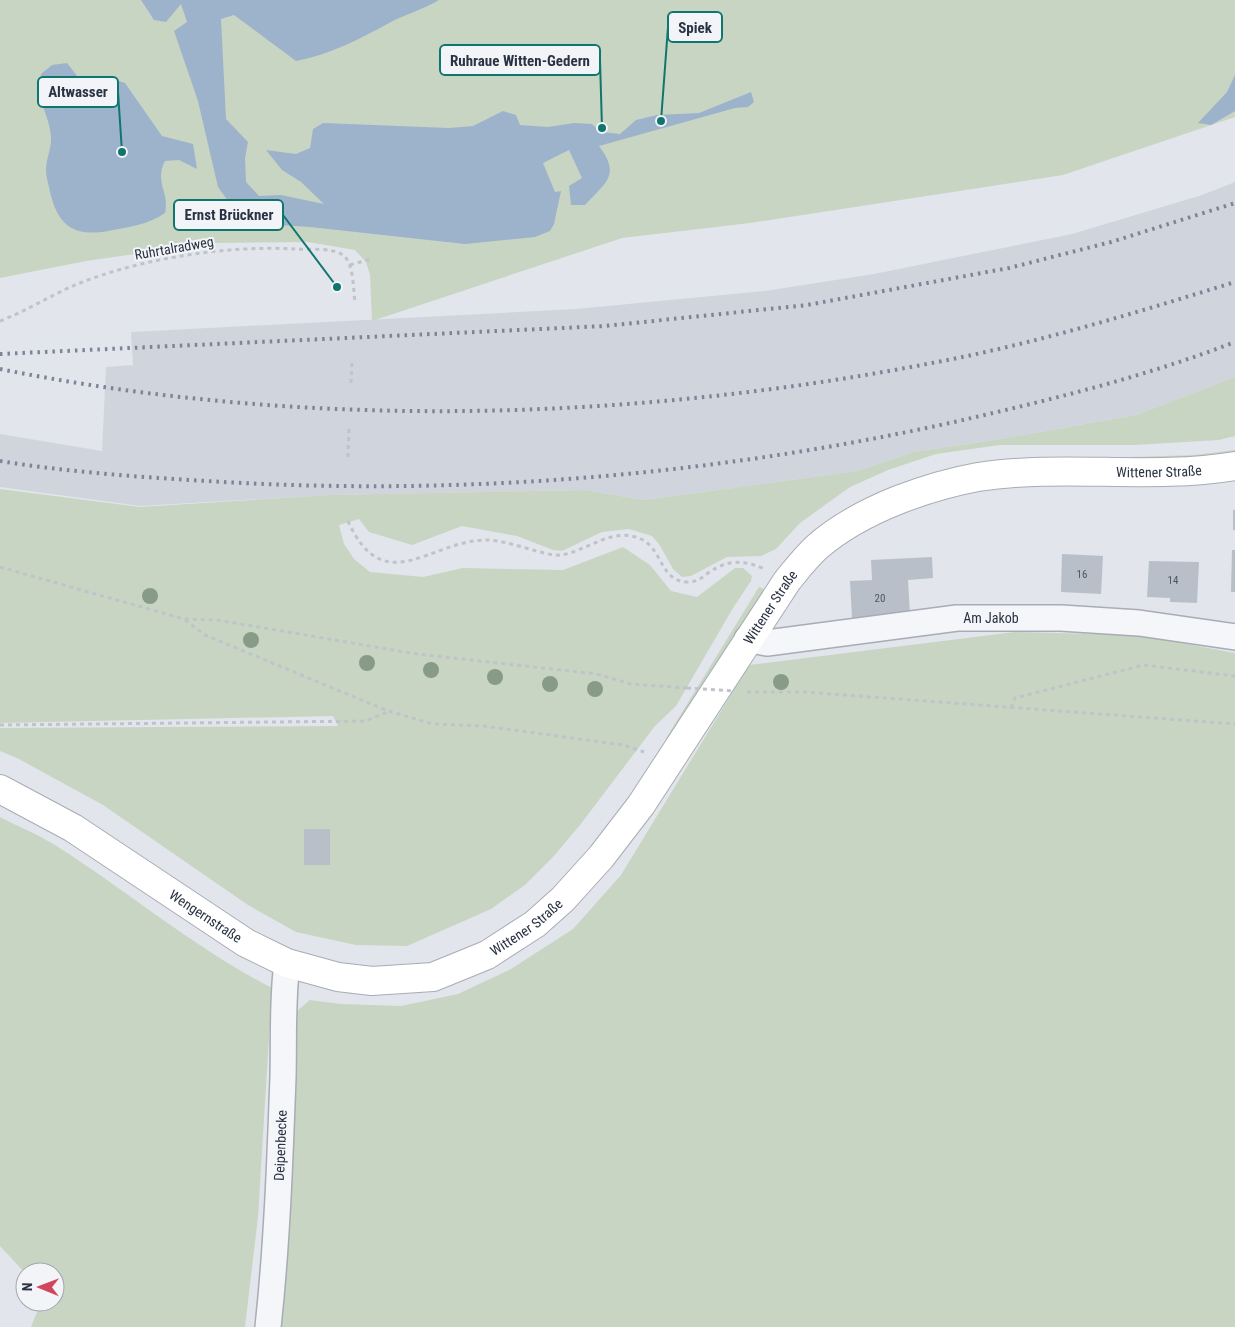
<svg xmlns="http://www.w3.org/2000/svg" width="1235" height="1327" viewBox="0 0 1235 1327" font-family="'Roboto Condensed',sans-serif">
  <rect width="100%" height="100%" fill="#e2e5eb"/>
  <polygon fill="#d0d5dd" points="1235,182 1235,377 1136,415 994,440 914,452 857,471 644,500 585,490 331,495 140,506 0,487 0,434 102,451 106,367 133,365 131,332 576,309 765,291 874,274 1072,234 1202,195"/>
  <g fill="#c8d5c3">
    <polygon points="0,0 1235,0 1235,117 1063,175 750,223 622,238 372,321 370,275 366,262 355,250 308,242 211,243 86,261 0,278"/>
    <polygon points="1235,377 1235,436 1219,440 1134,445 1000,445 936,454 888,470 850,487 800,523 776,549 761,556 727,557 691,576 682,577 673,569 659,544 652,536 629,529 602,532 562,551 553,550 517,536 462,526 412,545 369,532 359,519 339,525 344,544 354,559 370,572 423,577 463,568 563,570 623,547 650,565 671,591 697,597 735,568 743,568 752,576 751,581 733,608 676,706 655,726 580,825 553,857 525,885 491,909 407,946 356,945 296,932 248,905 103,805 17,758 0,751 0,728 338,726 333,716 0,723 0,489 140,507 331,495 585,490 644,500 857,471 914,452 994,440 1136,415"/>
    <polygon points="1235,450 1235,454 1197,459 1130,461 1130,457 1195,455"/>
    <path d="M 759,587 L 764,589 C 749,613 682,731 665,740 Z"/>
    <polygon points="1015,632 1138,635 1235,653 1235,1327 276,1327 297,1011 310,1000 340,1004 401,1006 458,994 511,969 573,929 621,875 749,665"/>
    <path d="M 0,817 C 19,827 40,835 58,847 C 130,893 196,949 272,988 L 258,1217 L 245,1327 L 31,1327 L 41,1302 L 55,1302 L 55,1272 L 25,1273 L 0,1246 Z"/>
  </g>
  <g fill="#9db3cb">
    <path d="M 141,0 L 439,0 C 422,10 406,14 389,23 C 360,39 329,55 296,61 L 234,15 L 221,19 L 226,119 L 248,142 L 245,158 L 246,182 L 259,196 L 281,195 L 324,204 L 301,182 L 282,170 L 266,150 L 296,154 L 310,148 L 313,129 L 323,123 L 449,128 L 473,126 L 503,111 L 516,115 L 520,125 L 548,127 L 574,123 L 592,124 L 601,132 L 620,134 L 636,120 L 657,115 L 699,113 L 751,92 L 754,102 L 748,107 L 735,108 L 599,146 C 621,175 606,182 585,205 L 571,205 L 569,186 L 582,178 L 569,150 L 543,163 L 555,192 L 561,191 L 554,224 L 550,231 L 535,237 L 465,244 L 310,227 L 280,225 L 271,216 L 228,201 L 218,187 L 198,101 L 174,31 L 187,22 L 181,4 L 166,22 L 154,20 Z"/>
    <path d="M 67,63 L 81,81 L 110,78 L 125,83 L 162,136 L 193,144 L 197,169 L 179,160 L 165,161 C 154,182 170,193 165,213 C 148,225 128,227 108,231 C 74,237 58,226 50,192 C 49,186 46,177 46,170 C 46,159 52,147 51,136 C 48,110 36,103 41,74 L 52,65 Z"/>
    <polygon points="1235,75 1235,111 1211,125 1198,123 1227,92"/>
  </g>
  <g fill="#b9bfc8">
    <rect x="1233" y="510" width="2" height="20"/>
    <polygon points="1232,550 1235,550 1235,592 1231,592"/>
    <polygon points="1062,554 1103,556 1101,594 1061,592"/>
    <polygon points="932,557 933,578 908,580 910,615 852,618 850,581 872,580 871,560"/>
    <polygon points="1149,561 1199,562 1197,603 1170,602 1170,598 1147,597"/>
    <rect x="304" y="829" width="26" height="36"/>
  </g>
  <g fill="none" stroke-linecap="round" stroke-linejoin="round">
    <g stroke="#a7acb5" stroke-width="28">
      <g id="minor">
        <path id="s1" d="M 747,639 L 767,643 L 957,618 L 1061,618 L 1139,623 L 1235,637"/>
        <path id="s2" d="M 268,1327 C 277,1244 280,1160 283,1077 C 284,1038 282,1001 287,963"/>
      </g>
    </g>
    <g stroke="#a7acb5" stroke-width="30">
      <g id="secondary">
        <path id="s3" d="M 0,789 L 73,828 L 246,943 L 287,963 L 338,977 L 372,981 L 433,977 L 487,955 L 535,924 L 563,899 L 601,857 L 641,805 L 787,581 C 796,570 806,557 817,547 C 841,526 868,512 898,500 C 924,490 950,482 978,477 C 1063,464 1150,480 1235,466"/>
      </g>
    </g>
    <g stroke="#c0c3ca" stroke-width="3" stroke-dasharray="4 4" stroke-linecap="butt">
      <polyline points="350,265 371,259"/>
      <path d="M 0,321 C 26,311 50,296 75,285 C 138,259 226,245 294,249 C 308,250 331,247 343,255 C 354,263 353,289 355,302"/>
      <polyline points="351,383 352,362"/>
      <polyline points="348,457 349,425"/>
      <path d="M 348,521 C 384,601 430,540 487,540 C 509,540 546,557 561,555 C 588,551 612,526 641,539 C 663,549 660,582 688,582 C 697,582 702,578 708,573 C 728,559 743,560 765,569"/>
      <polyline points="0,567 184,619 217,620 417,654 597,674 631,684 687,688"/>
      <polyline points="185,620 205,635 388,711 433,724 484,726 623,745 644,752"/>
      <polyline points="747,692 804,692 1235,724"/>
      <polyline points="1011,708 1015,698 1143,665 1235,676"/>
      <polyline points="0,725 365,721 387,712"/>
    </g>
    <use href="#minor" stroke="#f5f6f9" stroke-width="25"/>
    <use href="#secondary" stroke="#fff" stroke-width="28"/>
    <g stroke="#7b8595" stroke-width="4" stroke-dasharray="2.5 5" stroke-linecap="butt">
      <polyline points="0,354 605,326 807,305 1009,268 1111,242 1235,203"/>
      <path d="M 0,369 C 305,430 627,422 932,363 C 1034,344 1135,313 1235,282"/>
      <path d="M 0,461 C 68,472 138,477 207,481 C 461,497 714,476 963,420 C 1054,399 1147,376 1235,342"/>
    </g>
    <polyline stroke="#c0c3ca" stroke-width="3" stroke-dasharray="4 4" stroke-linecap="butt" points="687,688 735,691"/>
  </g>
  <g fill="#889b88">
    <circle cx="150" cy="596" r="8"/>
    <circle cx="251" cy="640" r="8"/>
    <circle cx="367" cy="663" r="8"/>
    <circle cx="431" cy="670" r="8"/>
    <circle cx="495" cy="677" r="8"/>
    <circle cx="781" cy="682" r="8"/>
    <circle cx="550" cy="684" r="8"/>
    <circle cx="595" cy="689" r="8"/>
  </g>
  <g text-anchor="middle" stroke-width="4" stroke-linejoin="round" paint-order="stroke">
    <g font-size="11" fill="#4e5664">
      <text x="1082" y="578">16</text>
      <text x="1173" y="584">14</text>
      <text x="880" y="602">20</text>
    </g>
    <g font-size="14" fill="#2a3343" stroke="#f2f4f8">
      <text transform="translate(174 248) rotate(-10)" y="5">Ruhrtalradweg</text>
      <text dy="5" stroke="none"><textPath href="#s3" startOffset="1431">Wittener Straße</textPath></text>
      <text dy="5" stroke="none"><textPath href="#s3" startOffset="996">Wittener Straße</textPath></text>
      <text dy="5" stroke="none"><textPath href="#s1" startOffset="246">Am Jakob</textPath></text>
      <text dy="5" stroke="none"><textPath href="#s3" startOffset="242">Wengernstraße</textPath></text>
      <text dy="5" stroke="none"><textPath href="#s3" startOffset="591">Wittener Straße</textPath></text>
      <text dy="5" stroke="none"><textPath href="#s2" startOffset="182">Deipenbecke</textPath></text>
    </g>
  </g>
  <path fill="none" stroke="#0f766e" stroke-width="2" d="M661 121L668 27M602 128L600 60M122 152L118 92M337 287L283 215"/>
  <g fill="#0f766e" stroke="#f2f4f8" stroke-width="2">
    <circle cx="661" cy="121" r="5"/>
    <circle cx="602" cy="128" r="5"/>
    <circle cx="122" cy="152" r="5"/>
    <circle cx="337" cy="287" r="5"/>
  </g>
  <g fill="#f2f4f8" stroke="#0f766e" stroke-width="2">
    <rect x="668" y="12" width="54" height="30" rx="5"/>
    <rect x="440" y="45" width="160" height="30" rx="5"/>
    <rect x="38" y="77" width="80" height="30" rx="5"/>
    <rect x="174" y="200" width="109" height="30" rx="5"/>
  </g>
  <g font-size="15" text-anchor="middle" font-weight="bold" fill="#2a3343">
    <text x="695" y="33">Spiek</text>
    <text x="520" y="66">Ruhraue Witten-Gedern</text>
    <text x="78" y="97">Altwasser</text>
    <text x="229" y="220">Ernst Brückner</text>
  </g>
  <g transform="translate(40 1287) rotate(271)"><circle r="24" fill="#f2f4f8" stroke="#a2a7b0"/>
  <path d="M0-4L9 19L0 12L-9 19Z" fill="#d1465c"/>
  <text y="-8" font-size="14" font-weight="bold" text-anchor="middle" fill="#2a3343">N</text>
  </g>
</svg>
